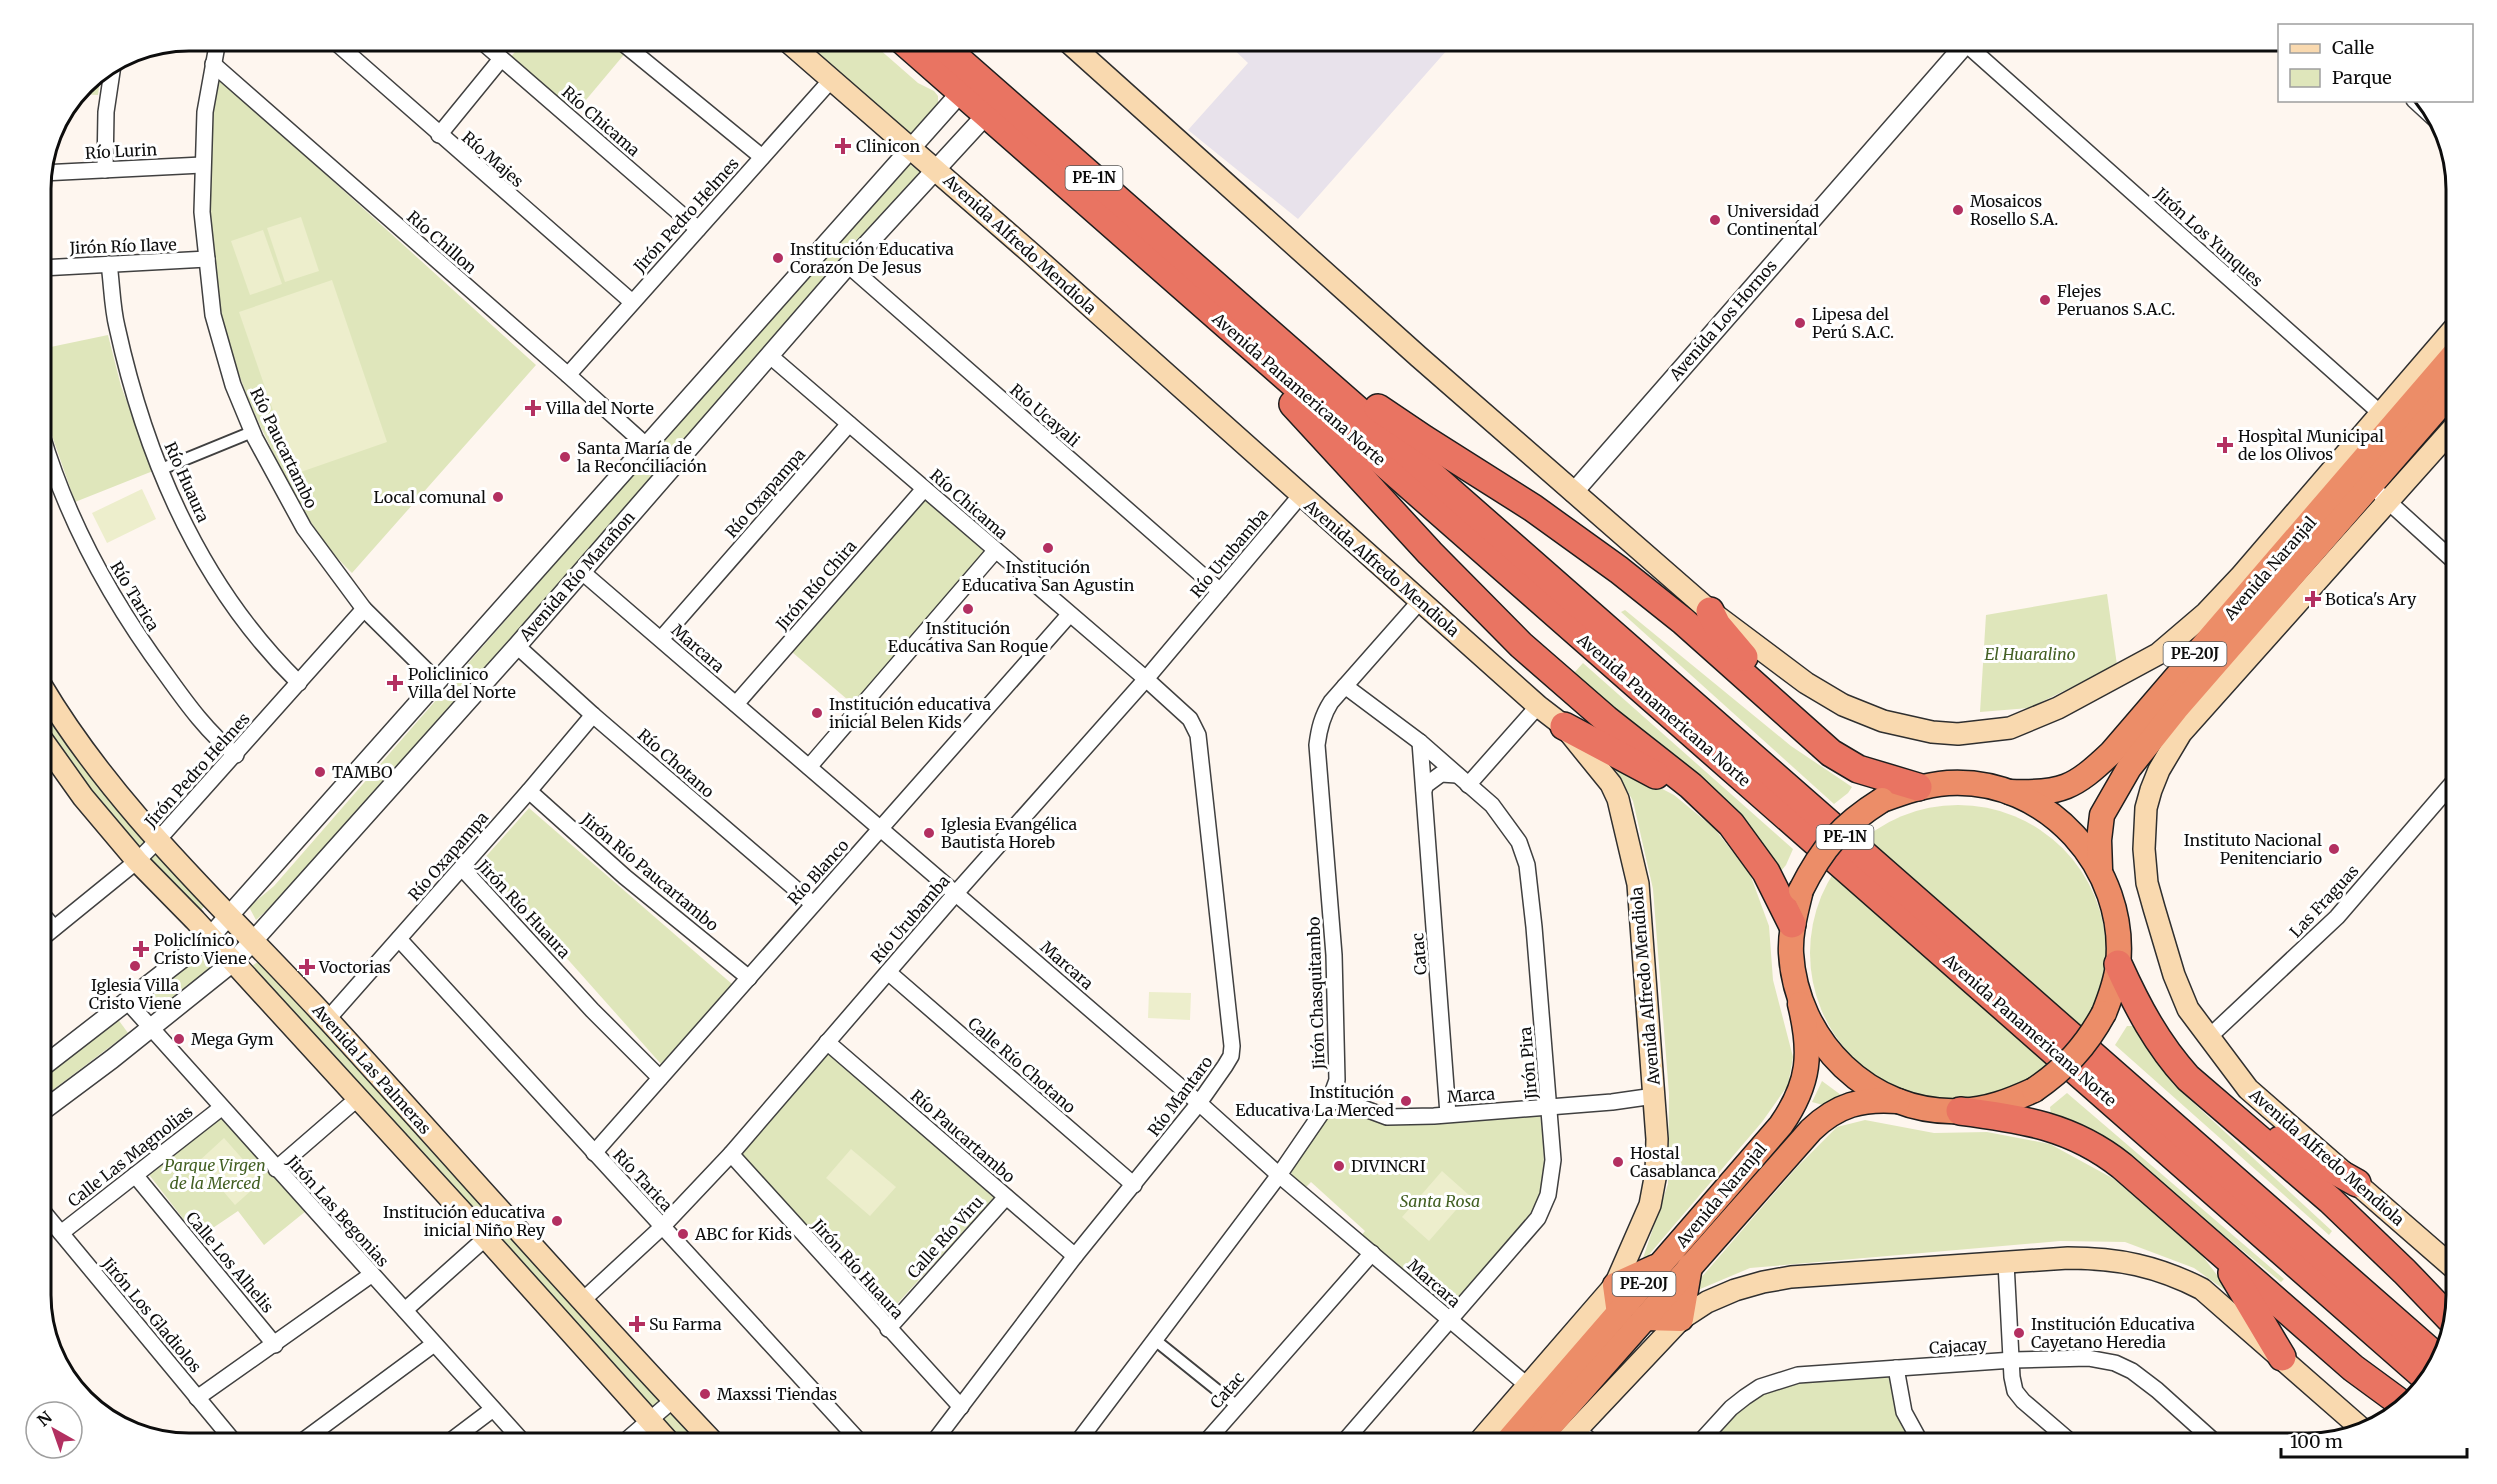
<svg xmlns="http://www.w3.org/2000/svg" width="2497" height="1484" viewBox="0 0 2497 1484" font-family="Merriweather,serif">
  <rect width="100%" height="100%" fill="#fef6ef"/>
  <polygon fill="#e8e2eb" points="1225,41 1455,41 1298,219 1188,130 1248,63"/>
  <g fill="#dfe6bb">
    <polygon points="524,41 614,41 627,51 575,113 509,59"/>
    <polygon points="802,41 870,41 918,83 934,91 938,96 938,104 914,132 909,133"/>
    <polygon points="101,72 98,95 77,94 84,84"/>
    <path d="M 218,77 L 536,365 L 352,573 C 321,544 300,506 281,468 C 266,439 251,408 240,377 C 207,290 201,169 218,77 Z"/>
    <polygon points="906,161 922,174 277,901 256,920 249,907 274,886"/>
    <polygon points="108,335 121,386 153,471 75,502 41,404 41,349"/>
    <polygon points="926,497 988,551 855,706 792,652"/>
    <polygon points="2107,594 2117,665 2029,708 1980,712 1986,615"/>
    <polygon points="1625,610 1791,746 1852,787 1848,793 1834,804 1621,612"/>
    <polygon points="1583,663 1793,849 1786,865 1781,871 1736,810 1574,673"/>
    <polygon points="41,696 146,834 146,843 137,846 70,767 41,725"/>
    <polygon points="1612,763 1674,795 1714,828 1750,874 1769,926 1773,980 1793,1057 1788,1085 1762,1122 1641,1264 1668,1184 1669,1094 1653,889 1633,801"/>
    <circle cx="1958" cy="953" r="148"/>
    <polygon points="529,808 732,984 661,1064 481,862"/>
    <polygon points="158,850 209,901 200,911 149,863 149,857"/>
    <polygon points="206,953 216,965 158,1014 142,997"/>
    <polygon points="266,956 495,1216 485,1224 249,968"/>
    <polygon points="117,1018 128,1033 41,1099 41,1077"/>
    <polygon points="2127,1026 2135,1026 2173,1084 2332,1231 2329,1235 2115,1045"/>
    <polygon points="830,1050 997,1195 885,1317 737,1154"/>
    <polygon points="1822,1081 1841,1095 1823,1105 1812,1102"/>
    <polygon points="2067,1093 2284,1279 2281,1282 2113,1144 2051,1115 2050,1107"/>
    <path d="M 1337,1107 L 1346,1107 L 1364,1116 L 1540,1114 C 1543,1141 1547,1167 1540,1193 C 1533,1223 1472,1283 1450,1309 L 1445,1309 L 1360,1237 L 1365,1231 L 1311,1182 L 1305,1188 L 1292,1177 L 1291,1168 L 1329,1112 Z"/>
    <polygon points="221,1115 306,1211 264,1245 238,1211 198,1238 147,1172"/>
    <polygon points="1865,1120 1934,1133 1987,1132 2050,1144 2114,1179 2201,1254 2233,1296 2194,1268 2125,1242 2060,1241 1750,1268 1686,1295 1797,1167 1837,1127"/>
    <polygon points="502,1229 508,1230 661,1400 650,1410 497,1235"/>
    <path d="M 1891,1375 L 1913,1443 L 1706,1443 C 1722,1426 1737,1408 1757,1395 C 1786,1376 1856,1377 1891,1375 Z"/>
    <polygon points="666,1411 676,1414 703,1443 683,1443 659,1418"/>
  </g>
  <g fill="#edeecc">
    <polygon points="301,217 319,271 285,282 267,228"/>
    <polygon points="263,230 282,284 250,295 231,241"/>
    <polygon points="332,280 387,442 295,474 239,312"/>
    <polygon points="142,489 156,519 107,543 92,513"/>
    <polygon points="1149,992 1191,993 1190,1020 1148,1018"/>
    <polygon points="224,1138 262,1181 235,1205 198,1162"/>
    <polygon points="851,1149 896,1187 870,1216 826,1178"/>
    <polygon points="1442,1171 1469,1195 1429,1241 1402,1217"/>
  </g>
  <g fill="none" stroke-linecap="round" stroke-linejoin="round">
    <g stroke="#404040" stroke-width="14">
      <g id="pedestrian">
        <polyline points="159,470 252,432"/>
        <polyline points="1155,1340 1237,1406"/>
      </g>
    </g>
    <g stroke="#404040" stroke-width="18">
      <g id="minor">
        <polyline points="218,40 205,112 202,212 213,315 233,385 255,438 304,528 364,609 438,682"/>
        <polyline points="333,40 632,302"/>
        <polyline points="480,40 698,229"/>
        <polyline points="619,40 762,157"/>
        <polyline points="1966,44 2387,419"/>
        <polyline points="213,64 568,375 648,447"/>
        <polyline points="2414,100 2439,123"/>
        <polyline points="439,135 501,59"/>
        <polyline points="105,170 106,112 113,65"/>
        <polyline points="42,173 202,165"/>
        <path d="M 109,264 C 112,285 112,307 117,327 C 146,460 201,587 299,683"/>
        <polyline points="848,265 1220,591"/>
        <polyline points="41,268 207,259"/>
        <polyline points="769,355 1146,679 1190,719 1198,735 1232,1046 1231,1056 1225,1066 1199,1103 1075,1256 933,1443"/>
        <polyline points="568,375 831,80"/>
        <path d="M 41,432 C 67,520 112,602 167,676 C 187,704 208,733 236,755"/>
        <polyline points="2381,495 2456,563"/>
        <polyline points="581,571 1199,1103 1279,1175 1528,1386"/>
        <polyline points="661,639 849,424"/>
        <polyline points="517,646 593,715 813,904"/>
        <polyline points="736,704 924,489"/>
        <polyline points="1420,742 1448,1114"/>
        <polyline points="809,767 995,551"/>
        <polyline points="1468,785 1538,706"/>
        <polyline points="1424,790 1426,785 1441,774 1457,775"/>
        <polyline points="529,791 625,877 749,978"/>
        <polyline points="462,868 592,1010 660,1078"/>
        <polyline points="41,913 54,928"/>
        <polyline points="41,939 137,861 157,841 364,609"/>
        <polyline points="399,939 861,1443"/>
        <polyline points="888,972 1134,1185"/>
        <polyline points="127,1001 524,1443"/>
        <polyline points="327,1020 529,791 593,715"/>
        <polyline points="2208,1038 2337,917 2456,779"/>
        <polyline points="827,1042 1075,1256"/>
        <polyline points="1329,1102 1344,1101 1387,1117 1434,1116 1612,1102 1654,1096"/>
        <polyline points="594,1153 1069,615"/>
        <polyline points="731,1154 961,1407"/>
        <polyline points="276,1169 358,1098"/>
        <polyline points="135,1175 275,1345"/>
        <polyline points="41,1209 235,1443"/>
        <polyline points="61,1233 221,1108"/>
        <polyline points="2006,1263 2012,1377 2015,1391 2023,1401 2072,1443"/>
        <polyline points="583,1300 662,1227 731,1154 956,893 1146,679 1300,496"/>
        <polyline points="405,1310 508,1218"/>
        <polyline points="888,1329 1006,1197"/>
        <polyline points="1896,1368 1904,1412 1921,1443"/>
        <polyline points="197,1398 371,1275"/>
        <polyline points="1577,1429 1593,1443"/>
        <polyline points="300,1443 434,1344"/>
        <polyline points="448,1443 493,1409"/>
        <polyline points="623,1443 673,1400"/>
        <path d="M 1077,1443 L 1279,1175 L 1329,1102 L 1337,1080 L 1334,955 L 1317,745 C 1319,729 1322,716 1331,702 L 1420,601"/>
        <polyline points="1205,1443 1372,1253"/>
        <polyline points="1343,1443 1538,1218 1548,1195 1553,1160 1534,927 1527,865 1519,842 1492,805 1420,742 1345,686"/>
        <polyline points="1699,1443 1731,1408 1745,1397 1760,1387 1798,1375 2013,1360 2088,1358 2115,1363 2132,1371 2157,1390 2216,1443"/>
      </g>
    </g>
    <g stroke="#404040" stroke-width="21">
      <g id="tertiary">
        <polyline points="1573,493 1969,40"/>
        <polyline points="41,1068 210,937 961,92"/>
        <polyline points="41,1112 112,1059 233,962 253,941 517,646 848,265 986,115"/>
      </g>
    </g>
    <g stroke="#2f2f2f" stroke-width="24">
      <g id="secondary">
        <polyline points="786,40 1033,255 1538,706 1564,726 1611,784 1618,799 1638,884 1657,1139 1656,1173 1650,1205 1615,1285 1478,1443"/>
        <polyline points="1066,40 1419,357 1710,611 1806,683 1843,705 1883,721 1932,732 1958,734 2010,728 2058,708 2158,654 2206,613 2240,577 2456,326"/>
        <polyline points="2456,425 2181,733 2159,770 2151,790 2146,808 2144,849 2147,883 2154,908 2174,975 2188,1009 2248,1089 2456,1270"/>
        <path d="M 41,685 C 117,813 229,912 329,1021 C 458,1162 583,1305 714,1443"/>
        <polyline points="41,738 83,797 137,861 195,920 486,1238 670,1443"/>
        <path d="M 1564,1443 L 1681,1319 L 1707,1302 L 1735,1290 L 1763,1282 L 1791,1277 L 2068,1258 C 2118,1258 2157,1266 2202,1289 L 2362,1429"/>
      </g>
    </g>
    <g stroke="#1e1e1e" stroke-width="27">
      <g id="trunk">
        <path d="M 2010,792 C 2062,794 2074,788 2111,753 L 2456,352"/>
        <path d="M 1882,800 C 1904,792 1924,785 1948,783 C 2047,777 2128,868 2118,965 C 2116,982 2110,998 2104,1013"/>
        <polyline points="2100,869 2099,840 2102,815 2129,768 2176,709 2456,387"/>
        <path d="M 1801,890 C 1796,911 1790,932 1791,953 C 1796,1041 1870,1115 1960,1111 C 1987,1110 2010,1101 2034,1090"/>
        <polyline points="1619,1314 1615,1285 1655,1267"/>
        <polyline points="1644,1318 1681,1319 1690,1266"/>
        <path d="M 1506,1443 L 1781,1125 C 1810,1083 1812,1053 1800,1004"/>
        <path d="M 1535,1443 L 1811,1130 C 1837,1105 1862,1098 1898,1101"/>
      </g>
    </g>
    <g stroke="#1e1e1e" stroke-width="30">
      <g id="motorway">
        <polyline points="902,40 2427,1379"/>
        <polyline points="936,40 2439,1359"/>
        <polyline points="1293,404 1430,553 1521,645 1606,719 1691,786 1731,824 1766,872 1792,924"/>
        <polyline points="1378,408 1424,439 1533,508 1619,570 1683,621 1831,753 1858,769 1918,787"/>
        <polyline points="1710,611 1717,625 1744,657"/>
        <polyline points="1564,726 1656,775"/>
        <path d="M 2118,964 C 2137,1006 2157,1044 2188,1078 L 2330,1200 L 2405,1272 L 2450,1319"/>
        <path d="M 1960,1111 C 2022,1119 2072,1126 2122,1166 L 2353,1368 L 2402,1404"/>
        <polyline points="2280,1140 2357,1183"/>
        <polyline points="2232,1273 2282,1357"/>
      </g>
    </g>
    <use href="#pedestrian" stroke="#fff" stroke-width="10"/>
    <use href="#minor" stroke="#fff" stroke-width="15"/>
    <use href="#tertiary" stroke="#fff" stroke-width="18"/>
    <use href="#secondary" stroke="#f9d9af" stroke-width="21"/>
    <use href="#trunk" stroke="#ec8d68" stroke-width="24"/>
    <use href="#motorway" stroke="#e97462" stroke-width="27"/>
    <g stroke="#1e1e1e" stroke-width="27" stroke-linecap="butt">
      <g id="trunk-bridge">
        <path d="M 1801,890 C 1822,848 1842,825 1882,800"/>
        <path d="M 2034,1090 C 2065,1069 2086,1046 2104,1013"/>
      </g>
    </g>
    <use href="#trunk-bridge" stroke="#ec8d68" stroke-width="24"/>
  </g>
  <g fill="#b33061" stroke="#fff" stroke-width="2">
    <path d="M840 137h6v6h6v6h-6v6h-6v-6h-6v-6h6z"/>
    <circle cx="1958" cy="210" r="6"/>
    <circle cx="1715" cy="220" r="6"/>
    <circle cx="778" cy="258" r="6"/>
    <circle cx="2045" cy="300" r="6"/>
    <circle cx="1800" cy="323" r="6"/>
    <path d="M530 399h6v6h6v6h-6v6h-6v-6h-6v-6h6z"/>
    <path d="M2222 436h6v6h6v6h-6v6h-6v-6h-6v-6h6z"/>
    <circle cx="565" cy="457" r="6"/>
    <circle cx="498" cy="497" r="6"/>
    <circle cx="1048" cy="548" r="6"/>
    <path d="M2310 590h6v6h6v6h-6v6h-6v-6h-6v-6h6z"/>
    <circle cx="968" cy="609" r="6"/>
    <path d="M392 674h6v6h6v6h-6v6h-6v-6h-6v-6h6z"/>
    <circle cx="817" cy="713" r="6"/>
    <circle cx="320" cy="772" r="6"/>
    <circle cx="929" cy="833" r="6"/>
    <circle cx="2334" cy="849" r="6"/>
    <path d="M138 940h6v6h6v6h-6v6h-6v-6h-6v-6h6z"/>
    <circle cx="135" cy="966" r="6"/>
    <path d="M304 958h6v6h6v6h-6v6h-6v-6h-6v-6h6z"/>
    <circle cx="179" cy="1039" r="6"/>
    <circle cx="1406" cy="1101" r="6"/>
    <circle cx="1618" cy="1162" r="6"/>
    <circle cx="1339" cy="1166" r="6"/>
    <circle cx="557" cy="1221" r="6"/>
    <circle cx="683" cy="1234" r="6"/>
    <path d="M634 1315h6v6h6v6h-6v6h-6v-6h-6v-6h6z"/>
    <circle cx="2019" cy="1333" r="6"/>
    <circle cx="705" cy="1394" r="6"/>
  </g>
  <g text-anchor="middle" stroke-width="6" stroke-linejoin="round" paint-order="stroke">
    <g fill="#fff" stroke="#565656" stroke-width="1.5">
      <rect x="1065.5" y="166" width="57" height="24" rx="4.5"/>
      <rect x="2163.5" y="642" width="63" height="24" rx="4.5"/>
      <rect x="1816.5" y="825" width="57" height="24" rx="4.5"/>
      <rect x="1612.5" y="1272" width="63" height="24" rx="4.5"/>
    </g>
    <g font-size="15" font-weight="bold" fill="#0d0d0d">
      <text x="1094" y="183">PE-1N</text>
      <text x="2195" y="659">PE-20J</text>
      <text x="1845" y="842">PE-1N</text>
      <text x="1644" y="1289">PE-20J</text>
    </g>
    <g font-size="16" fill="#0d0d0d" stroke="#fff">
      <text transform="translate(601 121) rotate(41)" y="6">Río Chicama</text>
      <text transform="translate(121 151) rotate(-3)" y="6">Río Lurin</text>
      <text transform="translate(493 159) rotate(41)" y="6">Río Majes</text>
      <text transform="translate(686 215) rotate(-48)" y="6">Jirón Pedro Helmes</text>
      <text transform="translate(2209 237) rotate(42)" y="6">Jirón Los Yunques</text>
      <text transform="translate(442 242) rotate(41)" y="6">Río Chillon</text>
      <text transform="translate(1020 244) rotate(42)" y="6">Avenida Alfredo Mendiola</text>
      <text transform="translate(123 246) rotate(-2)" y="6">Jirón Río Ilave</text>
      <text transform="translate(1723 320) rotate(-49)" y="6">Avenida Los Hornos</text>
      <text transform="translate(1299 389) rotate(41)" y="6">Avenida Panamericana Norte</text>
      <text transform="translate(1045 415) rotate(41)" y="6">Río Ucayali</text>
      <text transform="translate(284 448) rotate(64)" y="6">Río Paucartambo</text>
      <text transform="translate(187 482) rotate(66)" y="6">Río Huaura</text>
      <text transform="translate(765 493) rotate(-49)" y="6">Río Oxapampa</text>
      <text transform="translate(969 504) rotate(41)" y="6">Río Chicama</text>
      <text transform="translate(1229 553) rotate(-50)" y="6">Río Urubamba</text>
      <text transform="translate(1382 568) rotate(41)" y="6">Avenida Alfredo Mendiola</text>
      <text transform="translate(2270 568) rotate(-49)" y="6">Avenida Naranjal</text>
      <text transform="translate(577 576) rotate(-49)" y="6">Avenida Río Marañon</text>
      <text transform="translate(816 585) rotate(-49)" y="6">Jirón Río Chira</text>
      <text transform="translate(135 596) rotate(59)" y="6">Río Tarica</text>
      <text transform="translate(698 648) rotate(41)" y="6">Marcara</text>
      <text transform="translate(1664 710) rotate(41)" y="6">Avenida Panamericana Norte</text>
      <text transform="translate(676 763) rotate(41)" y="6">Río Chotano</text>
      <text transform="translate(197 770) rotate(-48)" y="6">Jirón Pedro Helmes</text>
      <text transform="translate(448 856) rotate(-49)" y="6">Río Oxapampa</text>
      <text transform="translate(650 872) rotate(40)" y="6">Jirón Río Paucartambo</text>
      <text transform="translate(818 872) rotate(-48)" y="6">Río Blanco</text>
      <text transform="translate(2324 901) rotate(-47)" y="6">Las Fraguas</text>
      <text transform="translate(524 909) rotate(47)" y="6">Jirón Río Huaura</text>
      <text transform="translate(910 919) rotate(-49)" y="6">Río Urubamba</text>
      <text transform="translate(1419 954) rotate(-95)" y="6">Catac</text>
      <text transform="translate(1067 965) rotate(41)" y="6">Marcara</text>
      <text transform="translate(1645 986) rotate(-95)" y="6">Avenida Alfredo Mendiola</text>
      <text transform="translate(1316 993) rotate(-92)" y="6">Jirón Chasquitambo</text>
      <text transform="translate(2030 1030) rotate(41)" y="6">Avenida Panamericana Norte</text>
      <text transform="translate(1528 1063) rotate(-95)" y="6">Jirón Pira</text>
      <text transform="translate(1022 1065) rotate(41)" y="6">Calle Río Chotano</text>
      <text transform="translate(372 1069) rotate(48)" y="6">Avenida Las Palmeras</text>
      <text transform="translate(1471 1095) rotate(-4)" y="6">Marca</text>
      <text transform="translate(1180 1096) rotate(-53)" y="6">Río Mantaro</text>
      <text transform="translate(963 1136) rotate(41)" y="6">Río Paucartambo</text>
      <text transform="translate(130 1156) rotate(-38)" y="6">Calle Las Magnolias</text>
      <text transform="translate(2327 1157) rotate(41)" y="6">Avenida Alfredo Mendiola</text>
      <text transform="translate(643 1180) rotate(47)" y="6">Río Tarica</text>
      <text transform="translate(1721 1195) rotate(-50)" y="6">Avenida Naranjal</text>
      <text transform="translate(338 1211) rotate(48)" y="6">Jirón Las Begonias</text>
      <text transform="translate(945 1237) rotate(-48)" y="6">Calle Río Viru</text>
      <text transform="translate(230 1262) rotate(50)" y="6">Calle Los Alhelis</text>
      <text transform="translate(858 1269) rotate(48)" y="6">Jirón Río Huaura</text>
      <text transform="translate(1434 1283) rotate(41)" y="6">Marcara</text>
      <text transform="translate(152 1315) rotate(50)" y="6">Jirón Los Gladiolos</text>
      <text transform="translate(1958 1346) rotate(-4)" y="6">Cajacay</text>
      <text transform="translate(1227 1390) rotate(-49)" y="6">Catac</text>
    </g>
    <g font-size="16" fill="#0d0d0d" stroke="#fff" text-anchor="start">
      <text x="856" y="152">Clinicon</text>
      <text x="1970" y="207">Mosaicos<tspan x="1970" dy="18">Rosello S.A.</tspan></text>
      <text x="1727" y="217">Universidad<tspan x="1727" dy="18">Continental</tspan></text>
      <text x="790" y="255">Institución Educativa<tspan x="790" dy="18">Corazon De Jesus</tspan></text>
      <text x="2057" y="297">Flejes<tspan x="2057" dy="18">Peruanos S.A.C.</tspan></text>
      <text x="1812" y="320">Lipesa del<tspan x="1812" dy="18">Perú S.A.C.</tspan></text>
      <text x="546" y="414">Villa del Norte</text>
      <text x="2238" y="442">Hospìtal Municipal<tspan x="2238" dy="18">de los Olivos</tspan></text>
      <text x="577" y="454">Santa María de<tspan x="577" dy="18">la Reconciliación</tspan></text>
      <text x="486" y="503" text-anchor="end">Local comunal</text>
      <text x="1048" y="573" text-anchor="middle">Institución<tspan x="1048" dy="18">Educativa San Agustin</tspan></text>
      <text x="2325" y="605">Botica's Ary</text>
      <text x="968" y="634" text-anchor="middle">Institución<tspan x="968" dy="18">Educativa San Roque</tspan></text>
      <text x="408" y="680">Policlinico<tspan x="408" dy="18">Villa del Norte</tspan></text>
      <text x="829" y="710">Institución educativa<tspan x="829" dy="18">inicial Belen Kids</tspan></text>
      <text x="332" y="778">TAMBO</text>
      <text x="941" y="830">Iglesia Evangélica<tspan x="941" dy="18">Bautista Horeb</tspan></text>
      <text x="2322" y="846" text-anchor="end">Instituto Nacional<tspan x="2322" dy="18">Penitenciario</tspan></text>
      <text x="154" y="946">Policlínico<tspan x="154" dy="18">Cristo Viene</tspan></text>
      <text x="319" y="973">Voctorias</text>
      <text x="135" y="991" text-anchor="middle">Iglesia Villa<tspan x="135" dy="18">Cristo Viene</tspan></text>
      <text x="191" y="1045">Mega Gym</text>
      <text x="1394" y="1098" text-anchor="end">Institución<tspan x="1394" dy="18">Educativa La Merced</tspan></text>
      <text x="1630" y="1159">Hostal<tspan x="1630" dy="18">Casablanca</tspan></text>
      <text x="1351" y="1172">DIVINCRI</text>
      <text x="545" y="1218" text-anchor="end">Institución educativa<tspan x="545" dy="18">inicial Niño Rey</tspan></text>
      <text x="695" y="1240">ABC for Kids</text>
      <text x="649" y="1330">Su Farma</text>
      <text x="2031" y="1330">Institución Educativa<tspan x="2031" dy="18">Cayetano Heredia</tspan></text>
      <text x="717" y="1400">Maxssi Tiendas</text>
    </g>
    <g font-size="16" font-style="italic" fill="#436023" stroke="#fff">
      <text x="2030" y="660">El Huaralino</text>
      <text x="215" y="1171">Parque Virgen<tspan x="215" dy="18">de la Merced</tspan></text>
      <text x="1440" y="1207">Santa Rosa</text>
    </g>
  </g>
  <path d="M0 0H2497V1484H0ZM189 51H2308A138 138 0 0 1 2446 189V1295A138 138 0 0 1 2308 1433H189A138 138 0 0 1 51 1295V189A138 138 0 0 1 189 51Z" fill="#fff" fill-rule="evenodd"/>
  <path fill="none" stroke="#0d0d0d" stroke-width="3" d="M189 51H2308A138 138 0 0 1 2446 189V1295A138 138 0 0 1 2308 1433H189A138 138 0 0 1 51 1295V189A138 138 0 0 1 189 51Z"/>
  <rect x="2278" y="24" width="195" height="78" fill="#ffffff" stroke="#9e9e9e" stroke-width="1.5"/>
  <rect x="2290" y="44" width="30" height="9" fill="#f9d9af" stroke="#9e9e9e" stroke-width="1.5"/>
  <text x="2332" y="54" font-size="18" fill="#0d0d0d">Calle</text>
  <rect x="2290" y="69" width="30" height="18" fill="#dfe6bb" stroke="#9e9e9e" stroke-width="1.5"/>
  <text x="2332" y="84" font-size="18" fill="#0d0d0d">Parque</text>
  <g transform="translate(54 1430) rotate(320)"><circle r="28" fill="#ffffff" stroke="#9e9e9e" stroke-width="1.5"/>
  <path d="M0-4.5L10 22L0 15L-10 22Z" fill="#b33061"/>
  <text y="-9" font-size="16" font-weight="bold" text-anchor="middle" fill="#0d0d0d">N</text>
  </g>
  <path d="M2281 1448v9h186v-9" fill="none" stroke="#0d0d0d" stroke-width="3"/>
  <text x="2290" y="1448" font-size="18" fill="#0d0d0d" stroke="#ffffff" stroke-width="4.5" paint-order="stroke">100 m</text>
</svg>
